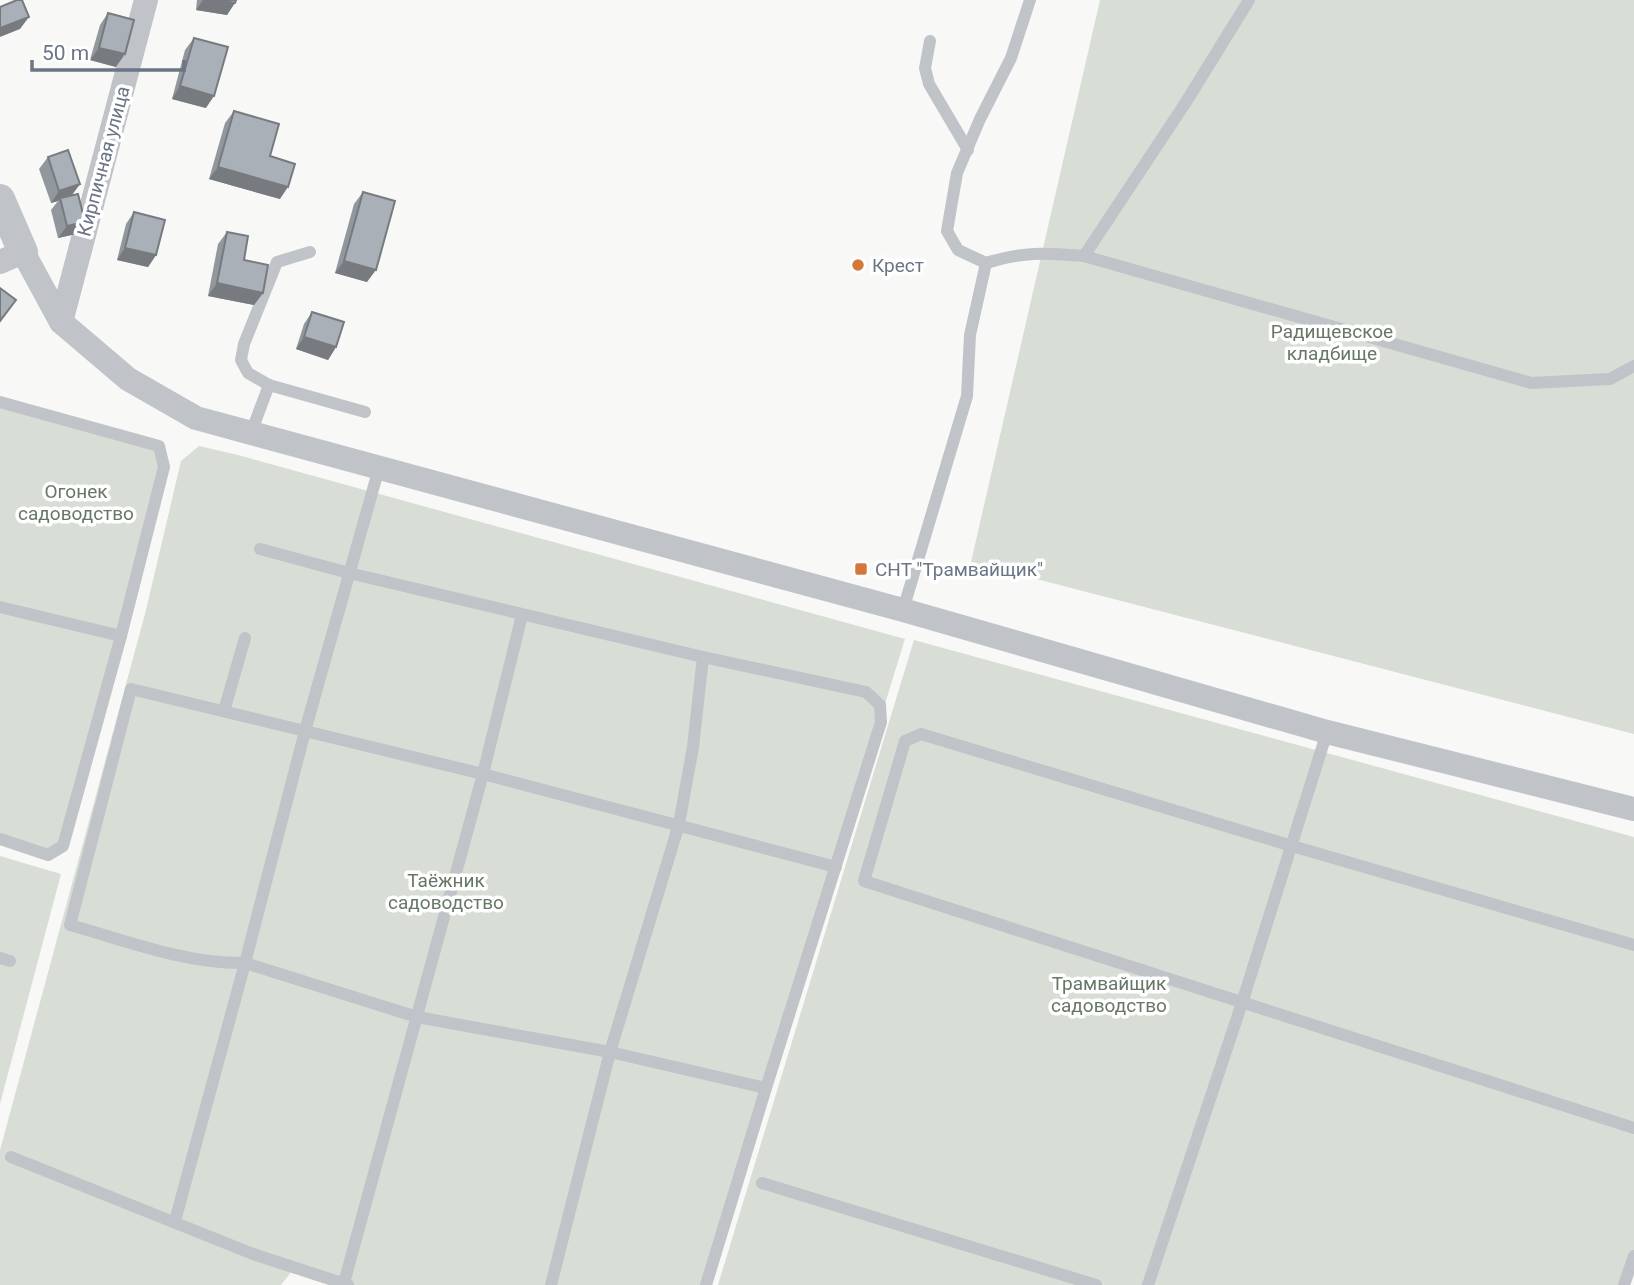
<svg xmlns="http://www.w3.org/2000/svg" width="1634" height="1285" viewBox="0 0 1634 1285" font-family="Roboto,sans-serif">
  <rect width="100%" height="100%" fill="#f8f9f7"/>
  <g fill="#d8ddd6">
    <polygon points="1100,0 1634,0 1634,734 971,562"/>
    <polygon points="0,402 159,446 161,478 63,846 48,855 0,839"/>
    <polygon points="199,446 238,455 905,639 706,1285 333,1285 292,1271 281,1285 0,1285 0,1150 146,610 181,461"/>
    <polygon points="914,640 1634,837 1634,1256 1624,1285 718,1285"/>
    <polygon points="0,856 61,874 0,1104"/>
  </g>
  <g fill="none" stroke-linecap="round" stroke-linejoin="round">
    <g stroke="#c0c3c8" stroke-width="12">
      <polyline points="930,41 925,68 929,84 968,150"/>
      <polyline points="1084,256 1186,102 1249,0"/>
      <polyline points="986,263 958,250 947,231 957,173 980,119 1011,58 1030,0"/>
      <polyline points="269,385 365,412"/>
      <polyline points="0,402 159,446 164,467 121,636 63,846 48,855 0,839"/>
      <polyline points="251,433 269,385 248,373 241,360 244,344 277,262 310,252"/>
      <polyline points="260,549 349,573 703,657 693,747 679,824 610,1052 551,1285"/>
      <polyline points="0,607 121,636"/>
      <path d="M 903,610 L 967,396 L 970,335 L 986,263 C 1024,251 1046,253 1084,256 L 1531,383 L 1610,379 L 1634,366"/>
      <polyline points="522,615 483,774 836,867"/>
      <polyline points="224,711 245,638"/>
      <polyline points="1634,945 1292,846 921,734 905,741 864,881 1634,1128"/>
      <polyline points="0,958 10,961"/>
      <polyline points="11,1157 253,1254 348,1285"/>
      <polyline points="762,1183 1096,1285"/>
      <path d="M 175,1221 L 245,963 L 305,731 L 131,689 L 70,925 C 127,941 186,964 245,963 L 417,1017 L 610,1052 L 766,1088 L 881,722 L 880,705 L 866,692 L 703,657"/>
      <polyline points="344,1283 483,774 305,731 379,468"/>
      <polyline points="706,1285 766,1088"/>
      <polyline points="1148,1285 1242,1003 1327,732"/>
      <polyline points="1624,1285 1634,1256"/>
    </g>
    <g stroke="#c0c3c8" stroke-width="24">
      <polyline points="0,262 23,252 61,322 128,379 196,418 903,610 1327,732 1634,809"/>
      <polyline points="61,322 146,0"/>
    </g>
    <polyline stroke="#c0c3c8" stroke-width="30" points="0,199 23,252"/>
  </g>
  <g fill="#92979d">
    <polygon points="197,0 236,0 227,15 196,10"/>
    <polygon points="108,13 116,67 90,60 100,25"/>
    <polygon points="194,38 206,108 172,99 185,50"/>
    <polygon points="234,111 270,156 280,199 209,179 225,123"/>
    <polygon points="48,157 80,184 72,195 85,222 76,234 58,238 51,210 58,201 51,203 39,169"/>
    <polygon points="363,192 367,282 335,273 354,204"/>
    <polygon points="134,212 156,255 148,267 117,260 126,224"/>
    <polygon points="227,232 263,293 254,305 208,296 218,244"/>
    <polygon points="312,312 336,347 328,360 296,349 304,324"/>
  </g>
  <g fill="#777b80">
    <polygon points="203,0 216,0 235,3 227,15 196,10"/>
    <polygon points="29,17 20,29 0,37 0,28"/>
    <polygon points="99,48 125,54 116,67 90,60"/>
    <polygon points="180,86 214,96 206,108 172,99"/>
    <polygon points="218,167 288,187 280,199 209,179"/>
    <polygon points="80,184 71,196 60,198 58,201 51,203 59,191"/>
    <polygon points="85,222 76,234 58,238 67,226"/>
    <polygon points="125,248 156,255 148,267 117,260"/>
    <polygon points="344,261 376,270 367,282 335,273"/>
    <polygon points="217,283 263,293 254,305 208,296"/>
    <polygon points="304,337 336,347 328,360 296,349"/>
  </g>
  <g fill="#aab0b7" stroke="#777b80" stroke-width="2">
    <polygon points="17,0 22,0 29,17 0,28 0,7"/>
    <polygon points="216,0 236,0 235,3"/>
    <polygon points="108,13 134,20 125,54 99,48"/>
    <polygon points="194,38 228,47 214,96 180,86"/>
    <polygon points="234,111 279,124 270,156 295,164 288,187 218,167"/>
    <polygon points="68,150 80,184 59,191 48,157"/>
    <polygon points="363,192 395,201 376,270 344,261"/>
    <polygon points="78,194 85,222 67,226 60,198"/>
    <polygon points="134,212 165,220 156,255 125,248"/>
    <polygon points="227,232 248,236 244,260 268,265 263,293 217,283"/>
    <polygon points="0,288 16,300 0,321"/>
    <polygon points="312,312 344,322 336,347 304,337"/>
  </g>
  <g fill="#d5773a" stroke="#fff" stroke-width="2.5">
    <circle cx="858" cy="265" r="7"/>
    <rect x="854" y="562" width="14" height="14" rx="3.5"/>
  </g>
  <g text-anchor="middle" stroke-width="7" stroke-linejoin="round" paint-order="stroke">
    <g font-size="19" fill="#6a7585" stroke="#fff">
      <text transform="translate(103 161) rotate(-75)" y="7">Кирпичная улица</text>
    </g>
    <g font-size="19" fill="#6a7585" stroke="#fff" text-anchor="start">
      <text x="872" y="272">Крест</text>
      <text x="875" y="576">СНТ "Трамвайщик"</text>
    </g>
    <g font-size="19" fill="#667865" stroke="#fff">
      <text x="1332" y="338">Радищевское<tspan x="1332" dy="22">кладбище</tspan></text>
      <text x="76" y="498">Огонек<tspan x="76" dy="22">садоводство</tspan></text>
      <text x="446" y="887">Таёжник<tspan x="446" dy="22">садоводство</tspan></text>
      <text x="1109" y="990">Трамвайщик<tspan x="1109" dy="22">садоводство</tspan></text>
    </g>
  </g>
  <path d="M32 60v10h152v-10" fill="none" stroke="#6a7585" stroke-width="3.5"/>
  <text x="42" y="60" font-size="21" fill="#6a7585" stroke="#ffffff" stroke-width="5" paint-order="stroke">50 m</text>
</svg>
